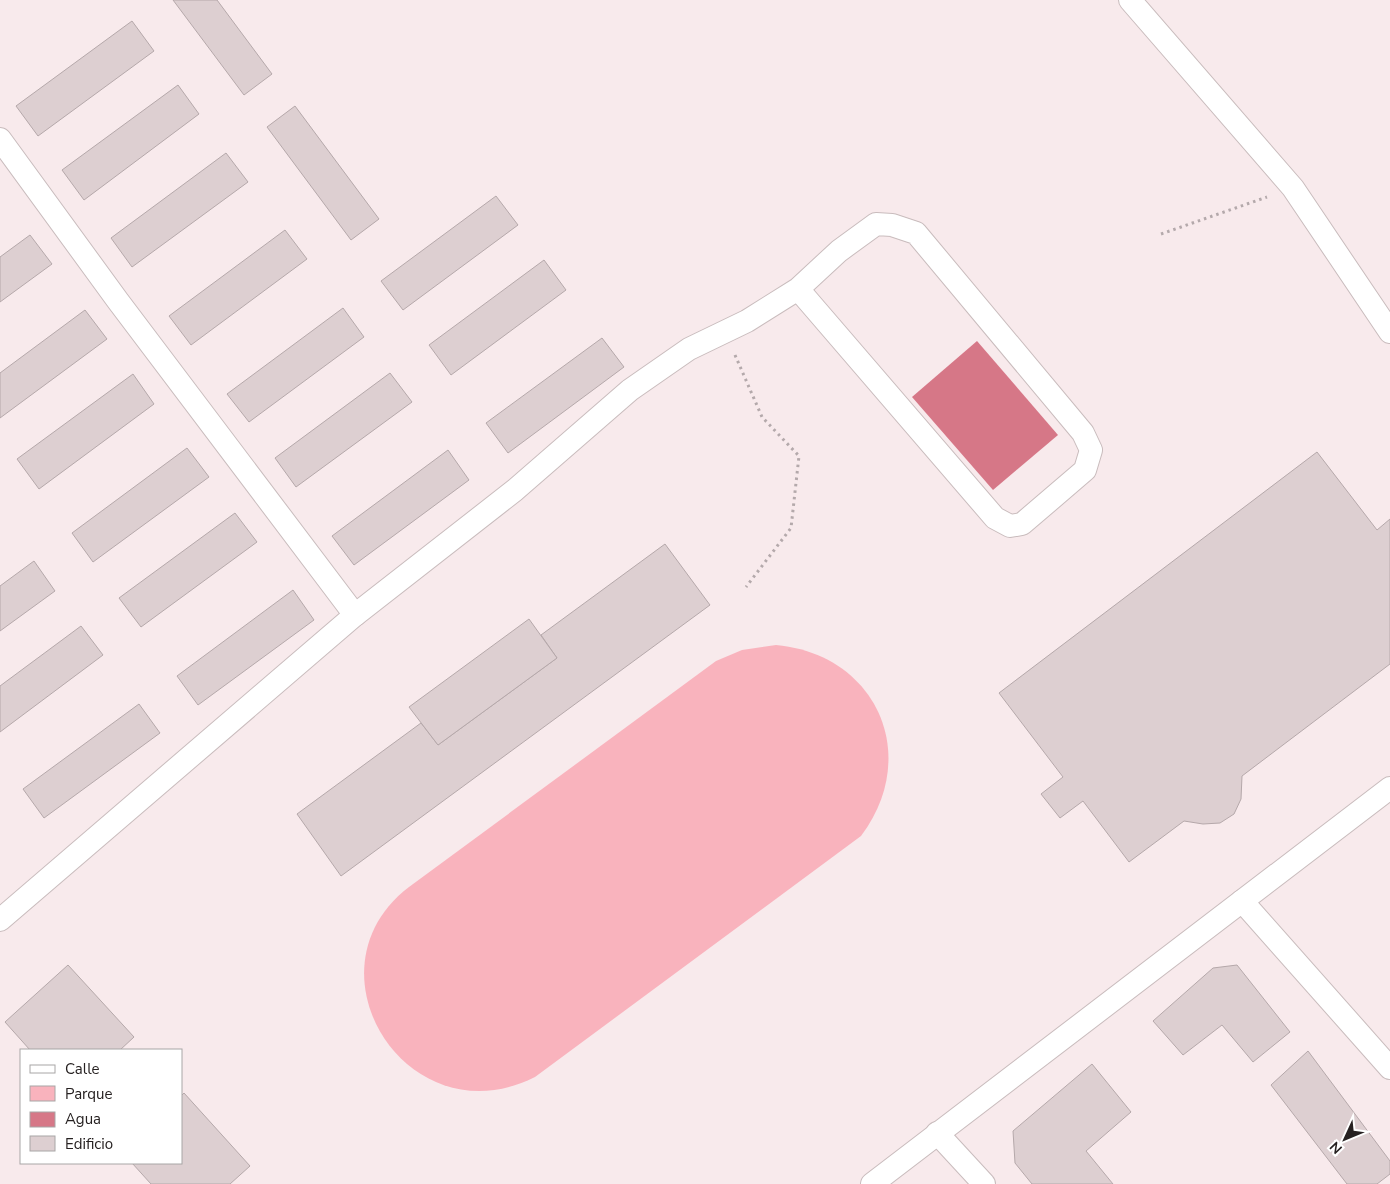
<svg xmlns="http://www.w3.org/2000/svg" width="1390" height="1184" viewBox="0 0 1390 1184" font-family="'Nunito Sans',sans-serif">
  <rect width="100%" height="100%" fill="#f8eaec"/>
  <path fill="#f9b3bd" d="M 776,645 C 876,654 922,755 861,836 L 535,1077 C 408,1141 300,970 409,887 L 716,661 L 742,650 Z"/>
  <polygon fill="#d67787" points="977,341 1058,435 993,490 912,397"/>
  <g fill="#ddcfd1" stroke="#b5a8aa">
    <polygon points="173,0 217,0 272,74 244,95"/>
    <polygon points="132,21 154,51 38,136 16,106"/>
    <polygon points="178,85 199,114 84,200 62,170"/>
    <polygon points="295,106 379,219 351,240 267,127"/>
    <polygon points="226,153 248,182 132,267 111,238"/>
    <polygon points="496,196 518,225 403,310 381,281"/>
    <polygon points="285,230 307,259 191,345 169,316"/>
    <polygon points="30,235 52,264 0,302 0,257"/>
    <polygon points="544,260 566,290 451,375 429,345"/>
    <polygon points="343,308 364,337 249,422 227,394"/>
    <polygon points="85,310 107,339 0,418 0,373"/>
    <polygon points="602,338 624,367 508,453 486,423"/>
    <polygon points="390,373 412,402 296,487 275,458"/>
    <polygon points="133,374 154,404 39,489 17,459"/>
    <polygon points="187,448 209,477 93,562 72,533"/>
    <polygon points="448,450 469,480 354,565 332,536"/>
    <polygon points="1317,452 1377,530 1390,519 1390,664 1242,776 1241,799 1234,814 1220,823 1203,824 1184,821 1129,862 1083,801 1060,818 1041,794 1063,777 999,693"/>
    <polygon points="235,513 257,542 141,627 119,598"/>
    <polygon points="665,544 710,605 341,876 297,814 421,723 438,745 557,658 541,635"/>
    <polygon points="34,561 55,591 0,631 0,586"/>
    <polygon points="293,590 314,620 198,705 177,676"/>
    <polygon points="529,619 557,658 438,745 409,707"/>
    <polygon points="81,626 103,655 0,732 0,686"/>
    <polygon points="139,704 160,733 44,818 23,789"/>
    <polygon points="68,965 134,1037 120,1050 30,1050 5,1022"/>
    <polygon points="1237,965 1290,1032 1253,1062 1222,1025 1183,1055 1153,1021 1213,968"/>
    <polygon points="1308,1051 1390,1161 1390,1174 1377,1184 1347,1184 1271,1085"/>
    <polygon points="1092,1064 1131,1112 1086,1151 1113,1184 1032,1184 1015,1163 1013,1131"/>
    <polygon points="184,1093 250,1166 230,1184 151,1184 132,1163 181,1163 181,1096"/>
  </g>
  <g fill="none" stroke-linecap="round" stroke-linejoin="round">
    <g stroke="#c9bcbd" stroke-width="24">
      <g id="street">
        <polyline points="1130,0 1293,188 1390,332"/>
        <polyline points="0,139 118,301 355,615"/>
        <polyline points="1242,901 1390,1068"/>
        <polyline points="0,920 355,615 515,490 630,390 689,349 747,321 798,289 839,251 876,224 892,225 916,233 1083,433 1091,450 1085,470 1022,524 1010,526 995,518 798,289"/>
        <polyline points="937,1133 984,1184"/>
        <polyline points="872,1184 1390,788"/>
      </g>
    </g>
    <g stroke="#b4a9ab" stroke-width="3" stroke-dasharray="2.5 4" stroke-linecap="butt">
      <polyline points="1161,234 1267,197"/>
      <polyline points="735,355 762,417 799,456 791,528 746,587"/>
    </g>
    <use href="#street" stroke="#fff" stroke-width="22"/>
  </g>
  <rect x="20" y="1049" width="162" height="115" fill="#ffffff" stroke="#a8a6a6"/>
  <rect x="30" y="1065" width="25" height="8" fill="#ffffff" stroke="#a8a6a6"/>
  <text x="65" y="1074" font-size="15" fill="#262121">Calle</text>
  <rect x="30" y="1086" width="25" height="15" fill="#f9b3bd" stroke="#a8a6a6"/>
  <text x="65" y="1099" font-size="15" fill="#262121">Parque</text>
  <rect x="30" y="1112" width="25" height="15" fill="#d67787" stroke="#a8a6a6"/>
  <text x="65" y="1124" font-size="15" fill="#262121">Agua</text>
  <rect x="30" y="1136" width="25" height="15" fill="#ddcfd1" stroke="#a8a6a6"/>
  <text x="65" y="1149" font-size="15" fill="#262121">Edificio</text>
  <g transform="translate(1345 1139) rotate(226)" stroke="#ffffff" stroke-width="4" paint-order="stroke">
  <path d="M0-4L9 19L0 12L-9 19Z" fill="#262121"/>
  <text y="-8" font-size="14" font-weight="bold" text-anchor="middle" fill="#262121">N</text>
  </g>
</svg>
